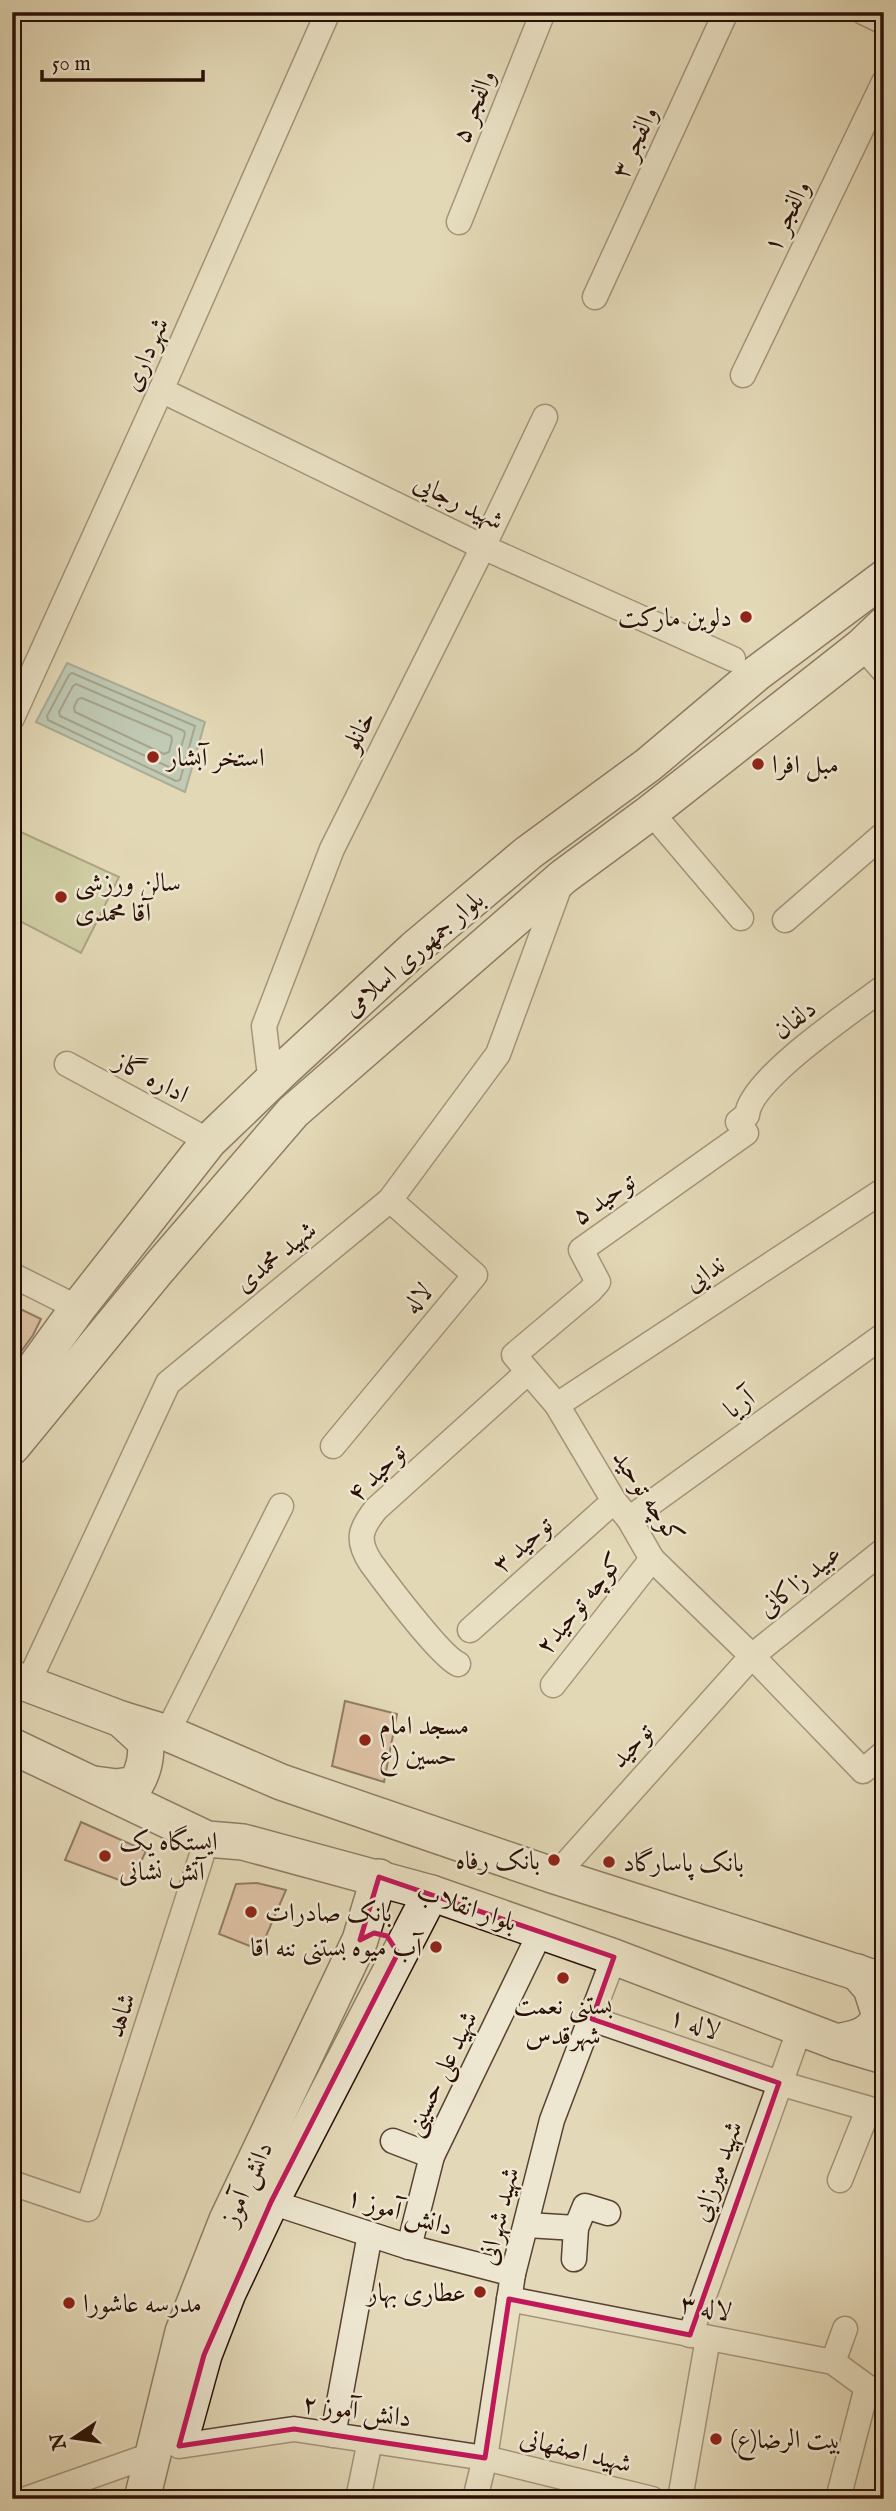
<svg xmlns="http://www.w3.org/2000/svg" width="896" height="2511" viewBox="0 0 896 2511" font-family="'IM FELL English',Amiri,serif">
  <rect width="100%" height="100%" fill="#e3d8b7"/>
  <filter id="stains"><feTurbulence type="fractalNoise" baseFrequency=".00286" numOctaves="4"/><feColorMatrix values="0 0 0 0 .2 0 0 0 0 .09 0 0 0 0 .02 0 0 0 .5 -.17"/></filter>
  <radialGradient id="worn" r=".72"><stop offset=".6" stop-color="#630" stop-opacity="0"/><stop offset="1" stop-color="#630" stop-opacity=".3"/></radialGradient>
  <polygon fill="#b5be8d" stroke="#6f6648" stroke-width="2" points="12,828 119,877 81,953 12,917"/>
  <polygon fill="#95b9b2" stroke="#6a756c" stroke-width="2" points="67,663 205,722 185,792 36,722"/>
  <g fill="none" stroke-linecap="round" stroke-linejoin="round">
    <g stroke="#5f645b" stroke-width="2">
      <polygon points="72,673 195,726 180,780 176,781 48,720 47,716 69,675"/>
      <polygon points="76,684 184,731 185,734 175,767 171,768 60,716 59,712 73,686"/>
      <polygon points="82,698 171,736 172,740 169,752 164,754 75,712 74,707 78,699"/>
    </g>
  </g>
  <g fill="#d5a58d" stroke="#290f04" stroke-width="2">
    <polygon points="12,1305 41,1319 33,1335 12,1364"/>
    <polygon points="345,1701 397,1714 384,1782 332,1766"/>
    <polygon points="81,1822 146,1851 130,1884 65,1860"/>
    <polygon points="257,1883 286,1890 260,1950 219,1934 236,1884"/>
  </g>
  <g fill="none" stroke-linecap="round" stroke-linejoin="round">
    <g stroke="#584131" stroke-width="27">
      <g id="street">
        <polyline points="863,12 884,22"/>
        <polyline points="459,222 543,12"/>
        <polyline points="595,297 726,12"/>
        <polyline points="743,375 884,82"/>
        <polyline points="161,390 483,547 733,659"/>
        <polyline points="862,646 884,671"/>
        <polyline points="12,718 161,390 328,12"/>
        <polyline points="651,812 741,918"/>
        <polyline points="785,920 884,834"/>
        <path d="M 884,987 C 853,1011 750,1079 747,1115 L 738,1122 L 746,1133 L 581,1250 L 598,1282 L 590,1291 L 514,1355 L 557,1405 L 614,1501 L 629,1519 L 652,1559 L 752,1656 L 863,1771 L 884,1753"/>
        <polyline points="67,1064 209,1141"/>
        <polyline points="271,1084 264,1026 332,849 483,547 545,417"/>
        <polyline points="12,1275 78,1308"/>
        <polyline points="557,1405 884,1190"/>
        <polyline points="333,1446 475,1275 390,1200"/>
        <polyline points="629,1519 884,1335"/>
        <polyline points="470,1630 614,1501"/>
        <path d="M 458,1664 C 440,1656 385,1582 371,1563 C 356,1540 360,1529 376,1509 L 528,1372"/>
        <polyline points="28,1683 168,1383 390,1200 498,1054 562,880"/>
        <polyline points="553,1685 652,1559"/>
        <polyline points="167,1733 281,1506"/>
        <polyline points="555,1876 752,1656 884,1550"/>
        <polyline points="592,2019 779,2083 884,2113"/>
        <polyline points="393,2141 432,2156"/>
        <polyline points="840,2180 868,2110"/>
        <polyline points="12,2183 88,2209 207,1839"/>
        <polyline points="271,2202 409,2247 513,2274"/>
        <polyline points="527,2225 576,2228"/>
        <polyline points="409,2247 432,2156 541,1931"/>
        <polyline points="574,2259 576,2228 585,2206 608,2213"/>
        <polyline points="509,2299 833,2362 867,2387 884,2395"/>
        <polyline points="690,2335 800,2028"/>
        <polyline points="833,2362 845,2329"/>
        <polyline points="333,2435 370,2234"/>
        <polyline points="179,2446 294,2429 485,2458 652,2499"/>
        <polyline points="26,2499 154,2454"/>
        <polyline points="358,2499 370,2441"/>
        <polyline points="475,2499 485,2458 513,2274 552,2120 614,1957"/>
        <polyline points="680,2499 708,2338"/>
        <polyline points="838,2499 867,2387"/>
      </g>
    </g>
    <g stroke="#290f04" stroke-width="38">
      <g id="secondary">
        <polyline points="12,1399 78,1308 209,1141 284,1069 414,949 528,853 648,765 757,673 884,578"/>
        <polyline points="12,1447 159,1268 293,1112 563,877 651,812 862,646 884,625"/>
        <polyline points="12,1678 121,1719 167,1733 281,1782 555,1876 884,1981"/>
        <polyline points="12,1746 207,1839 243,1842 431,1893 614,1957 837,2042 884,2056"/>
        <path d="M 94,1784 L 117,1787 L 136,1784 C 144,1770 146,1759 146,1742 L 121,1719"/>
        <path d="M 837,2042 C 857,2038 871,2036 880,2016 L 871,1988 L 857,1972"/>
        <polyline points="183,2431 204,2355 228,2293 271,2202 431,1893"/>
        <polyline points="142,2499 183,2332 227,2220 360,1940 379,1877"/>
      </g>
    </g>
    <use href="#street" stroke="#ede6d0" stroke-width="24"/>
    <use href="#secondary" stroke="#ede6d0" stroke-width="35"/>
  </g>
  <path d="M0 0H896V2511H0ZM 379,1877 L 614,1957 L 592,2019 L 779,2083 L 690,2335 L 509,2299 L 485,2458 L 294,2429 L 179,2446 L 204,2355 L 271,2202 L 398,1953 L 387,1936 L 374,1933 L 360,1940 Z" fill="#e3d8b7" fill-opacity=".55" fill-rule="evenodd"/>
  <path fill="none" stroke="#c2185b" stroke-width="5" stroke-linejoin="round" d="M 379,1877 L 614,1957 L 592,2019 L 779,2083 L 690,2335 L 509,2299 L 485,2458 L 294,2429 L 179,2446 L 204,2355 L 271,2202 L 398,1953 L 387,1936 L 374,1933 L 360,1940 Z"/>
  <g fill="#8f2418" stroke="#ede6d0" stroke-width="2.5">
    <circle cx="746" cy="617" r="7"/>
    <circle cx="153" cy="757" r="7"/>
    <circle cx="758" cy="764" r="7"/>
    <circle cx="61" cy="897" r="7"/>
    <circle cx="365" cy="1740" r="7"/>
    <circle cx="105" cy="1856" r="7"/>
    <circle cx="554" cy="1860" r="7"/>
    <circle cx="609" cy="1862" r="7"/>
    <circle cx="251" cy="1912" r="7"/>
    <circle cx="436" cy="1947" r="7"/>
    <circle cx="563" cy="1978" r="7"/>
    <circle cx="480" cy="2292" r="7"/>
    <circle cx="69" cy="2303" r="7"/>
    <circle cx="716" cy="2439" r="7"/>
  </g>
  <g text-anchor="middle" stroke-width="5" stroke-linejoin="round" paint-order="stroke">
    <g font-size="26" fill="#290f04" stroke="#ede6d0">
      <text transform="translate(473 106) rotate(-68)" y="9">والفجر ۵</text>
      <text transform="translate(634 142) rotate(-65)" y="9">والفجر ۳</text>
      <text transform="translate(786 216) rotate(-64)" y="9">والفجر ۱</text>
      <text transform="translate(145 354) rotate(-66)" y="9">شهرداری</text>
      <text transform="translate(459 501) rotate(26)" y="9">شهید رجایی</text>
      <text transform="translate(358 731) rotate(-63)" y="9">خانلو</text>
      <text transform="translate(413 953) rotate(-41)" y="9">بلوار جمهوری اسلامی</text>
      <text transform="translate(794 1019) rotate(-38)" y="9">دلفان</text>
      <text transform="translate(152 1077) rotate(28)" y="9">اداره گاز</text>
      <text transform="translate(603 1198) rotate(-35)" y="9">توحید ۵</text>
      <text transform="translate(275 1256) rotate(-39)" y="9">شهید محمدی</text>
      <text transform="translate(704 1273) rotate(-33)" y="9">ندایی</text>
      <text transform="translate(417 1298) rotate(-50)" y="9">لاله</text>
      <text transform="translate(739 1403) rotate(-36)" y="9">آریا</text>
      <text transform="translate(376 1472) rotate(-45)" y="9">توحید ۴</text>
      <text transform="translate(649 1496) rotate(56)" y="9">کوچه توحید</text>
      <text transform="translate(522 1544) rotate(-42)" y="9">توحید ۳</text>
      <text transform="translate(799 1580) rotate(-39)" y="9">عبید زاکانی</text>
      <text transform="translate(579 1603) rotate(-51)" y="9">کوچه توحید۲</text>
      <text transform="translate(631 1745) rotate(-48)" y="9">توحید</text>
      <text transform="translate(467 1906) rotate(19)" y="9">بلوار انقلاب</text>
      <text transform="translate(120 2015) rotate(-72)" y="9">شاهد</text>
      <text transform="translate(695 2023) rotate(19)" y="9">لاله ۱</text>
      <text transform="translate(440 2073) rotate(-64)" y="9">شهید علی حسینی</text>
      <text transform="translate(716 2171) rotate(-70)" y="9">شهید میرزایی</text>
      <text transform="translate(246 2183) rotate(-65)" y="9">دانش آموز</text>
      <text transform="translate(400 2211) rotate(17)" y="9">دانش آموز ۱</text>
      <text transform="translate(498 2216) rotate(-76)" y="9">شهید شهرانی</text>
      <text transform="translate(706 2307) rotate(11)" y="9">لاله ۳</text>
      <text transform="translate(357 2410) rotate(8)" y="9">دانش آموز ۲</text>
      <text transform="translate(576 2450) rotate(14)" y="9">شهید اصفهانی</text>
    </g>
    <g font-size="26" fill="#290f04" stroke="#ede6d0" text-anchor="start">
      <text x="732" y="626" text-anchor="end">دلوین مارکت</text>
      <text x="167" y="766">استخر آبشار</text>
      <text x="772" y="773">مبل افرا</text>
      <text x="75" y="891">سالن ورزشی<tspan x="75" dy="30">آقا محمدی</tspan></text>
      <text x="379" y="1734">مسجد امام<tspan x="379" dy="30">حسین (ع</tspan></text>
      <text x="119" y="1850">ایستگاه یک<tspan x="119" dy="30">آتش نشانی</tspan></text>
      <text x="540" y="1869" text-anchor="end">بانک رفاه</text>
      <text x="623" y="1871">بانک پاسارگاد</text>
      <text x="265" y="1921">بانک صادرات</text>
      <text x="422" y="1956" text-anchor="end">آب میوه بستنی ننه اقا</text>
      <text x="563" y="2014" text-anchor="middle">بستنی نعمت<tspan x="563" dy="30">شهرقدس</tspan></text>
      <text x="466" y="2301" text-anchor="end">عطاری بهار</text>
      <text x="83" y="2312">مدرسه عاشورا</text>
      <text x="730" y="2448">بیت الرضا(ع)</text>
    </g>
  </g>
  <rect width="896" height="2511" fill="none" stroke="#e3d8b7" stroke-width="42"/>
  <rect x="14" y="14" width="868" height="2483" fill="none" stroke="#290f04" stroke-width="3.5"/>
  <rect x="21" y="21" width="854" height="2469" fill="none" stroke="#290f04" stroke-width="2"/>
  <g transform="translate(74 2438) rotate(257)" stroke="#ede6d0" stroke-width="5" paint-order="stroke">
  <path d="M0-5L12 26L0 18L-12 26Z" fill="#290f04"/>
  <text y="-10" font-size="19" font-weight="bold" text-anchor="middle" fill="#290f04">N</text>
  </g>
  <path d="M42 70v10h161v-10" fill="none" stroke="#290f04" stroke-width="3.5"/>
  <text x="52" y="70" font-size="21" fill="#290f04" stroke="#ede6d0" stroke-width="5" paint-order="stroke">50 m</text>
  <rect width="100%" height="100%" filter="url(#stains)"/>
  <rect width="100%" height="100%" fill="url(#worn)"/>
</svg>
